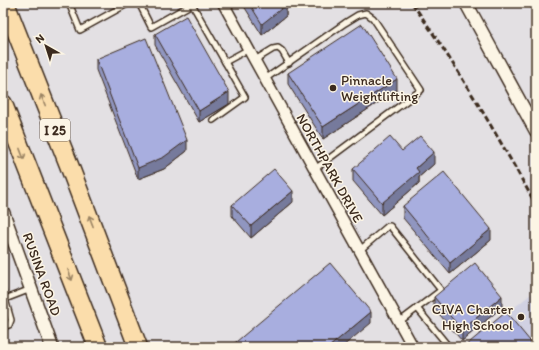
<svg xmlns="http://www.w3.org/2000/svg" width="539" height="350" viewBox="0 0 539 350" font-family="Itim,sans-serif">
  <rect width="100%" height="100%" fill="#e3e0e3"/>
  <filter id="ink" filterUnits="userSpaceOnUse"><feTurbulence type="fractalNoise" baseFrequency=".025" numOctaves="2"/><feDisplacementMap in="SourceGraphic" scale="8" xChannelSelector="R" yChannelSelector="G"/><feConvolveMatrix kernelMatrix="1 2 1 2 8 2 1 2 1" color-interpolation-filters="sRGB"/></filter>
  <g filter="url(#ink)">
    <polygon fill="#d1d1e2" points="536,290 536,347 476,347 505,322 509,312"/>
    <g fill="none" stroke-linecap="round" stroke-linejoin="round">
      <g stroke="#3b2a1e" stroke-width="8">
        <g id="service">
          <polyline points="69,3 80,30 129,3"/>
          <polyline points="139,3 151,27 192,4 245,97 213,120"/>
          <polyline points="255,60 273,49 278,48 282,51 289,63"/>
          <polyline points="225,62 249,49"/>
          <polyline points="265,79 345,23 358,15 366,13 373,18 421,90 315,169"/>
          <polyline points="360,250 388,226 390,226 440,289 440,291 399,322"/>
          <polyline points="3,292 5,299 31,289"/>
          <polyline points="3,300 5,299 11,320 9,325 3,327"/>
          <polyline points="417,308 449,347"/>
        </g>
      </g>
      <g stroke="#3b2a1e" stroke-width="13">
        <polyline id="minor" points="223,3 413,347"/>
      </g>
      <g stroke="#3b2a1e" stroke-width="15">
        <g id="tertiary">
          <polyline points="466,3 536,131"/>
          <polyline points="3,212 52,347"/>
        </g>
      </g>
      <g stroke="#3b2a1e" stroke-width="21">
        <g id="motorway">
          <polyline points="5,3 69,165 138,347"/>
          <polyline points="3,104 98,347"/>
        </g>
      </g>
      <use href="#service" stroke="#fcf5e5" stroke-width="5"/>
      <use href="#minor" stroke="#fcf5e5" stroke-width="10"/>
      <use href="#tertiary" stroke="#fcf5e5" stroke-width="12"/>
      <use href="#motorway" stroke="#fbddab" stroke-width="18"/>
      <path stroke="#3b2a1e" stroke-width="3" stroke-dasharray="6 3" stroke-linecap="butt" d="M 412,3 C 458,68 498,136 536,205"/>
    </g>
    <g fill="#9096c0" stroke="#3b2a1e">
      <polygon points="242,3 295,3 286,9 286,16 262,35"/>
      <polygon points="155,34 229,104 199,122 155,45"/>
      <polygon points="96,59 187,151 164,169 138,179 96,70"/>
      <polygon points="288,73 397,90 323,139 288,84"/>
      <polygon points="402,151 434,164 419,177 419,183 382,215 353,181 353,169"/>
      <polygon points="293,202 251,238 232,216 232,205"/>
      <polygon points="403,206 491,240 450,274 403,218"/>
      <polygon points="434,297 502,307 462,341 434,308"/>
    </g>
    <g fill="#767a9c" stroke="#3b2a1e">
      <polygon points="282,3 295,3 286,9 286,16 262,35 262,24"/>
      <polygon points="397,79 397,90 323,139 323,127"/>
      <polygon points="229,92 229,104 199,122 199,111"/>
      <polygon points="187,140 187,151 164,169 138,179 138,168"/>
      <polygon points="434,152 434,164 419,177 419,183 382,215 382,203 416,168"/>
      <polygon points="293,191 293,202 251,238 251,226"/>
      <polygon points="491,229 491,240 450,274 450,263"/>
      <polygon points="502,296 502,307 462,341 462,330"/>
      <polygon points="371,312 371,323 342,347 329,347"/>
    </g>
    <g fill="#a8aedf" stroke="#3b2a1e">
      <polygon points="249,3 284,3 286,5 262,24"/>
      <polygon points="186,16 229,92 199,111 155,34"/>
      <polygon points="362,24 397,79 323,127 288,73"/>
      <polygon points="146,38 187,140 164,157 138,168 96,59"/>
      <polygon points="420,136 434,152 416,168 419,172 382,203 353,169 390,137 402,151"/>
      <polygon points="274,169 293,191 251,226 232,205"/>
      <polygon points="444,172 491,229 450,263 403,206"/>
      <polygon points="330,263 371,312 329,347 230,347"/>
      <polygon points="475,263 502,296 462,330 434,297"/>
      <polygon points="506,312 535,347 464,347"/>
    </g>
    <defs><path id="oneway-shaft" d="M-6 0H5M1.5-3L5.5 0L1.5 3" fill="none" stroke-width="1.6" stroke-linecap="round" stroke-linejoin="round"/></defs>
    <g stroke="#9b8464">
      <use href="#oneway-shaft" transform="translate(43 100) rotate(-112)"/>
      <use href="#oneway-shaft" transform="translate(22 154) rotate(69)"/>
      <use href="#oneway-shaft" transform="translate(91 221) rotate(-111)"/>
      <use href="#oneway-shaft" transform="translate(70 275) rotate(69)"/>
    </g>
  </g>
  <g fill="#3b2a1e" stroke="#fcf5e5" stroke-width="1.5">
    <circle cx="333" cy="88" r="4"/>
    <circle cx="521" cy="317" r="4"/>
  </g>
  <g text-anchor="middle" stroke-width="3" stroke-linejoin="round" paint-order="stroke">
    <rect fill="#fcf5e5" stroke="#75675a" stroke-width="1" x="40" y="119" width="30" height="22" rx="3"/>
    <g font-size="13" font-weight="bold" fill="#3b2a1e">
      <text x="55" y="135">I 25</text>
    </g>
    <g font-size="14" fill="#3b2a1e" stroke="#fcf5e5" text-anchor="start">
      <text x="341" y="85">Pinnacle<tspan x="341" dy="16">Weightlifting</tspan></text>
      <text x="513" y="314" text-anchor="end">CIVA Charter<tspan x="513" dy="16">High School</tspan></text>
    </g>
    <g font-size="14" fill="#3b2a1e" stroke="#fcf5e5">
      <text transform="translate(330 168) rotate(61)" y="5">NORTHPARK DRIVE</text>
      <text transform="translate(42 274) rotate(70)" y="5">RUSINA ROAD</text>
    </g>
  </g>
  <rect width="539" height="350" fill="none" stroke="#fcf5e5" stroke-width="16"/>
  <rect x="8" y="8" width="523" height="334" fill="none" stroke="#3b2a1e" stroke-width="1.5" filter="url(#ink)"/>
  <g transform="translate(46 46) rotate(321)" stroke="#fcf5e5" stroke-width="3" paint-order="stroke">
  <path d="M0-3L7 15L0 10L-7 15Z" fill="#3b2a1e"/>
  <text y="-6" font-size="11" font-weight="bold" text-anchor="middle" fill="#3b2a1e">N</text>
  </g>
</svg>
